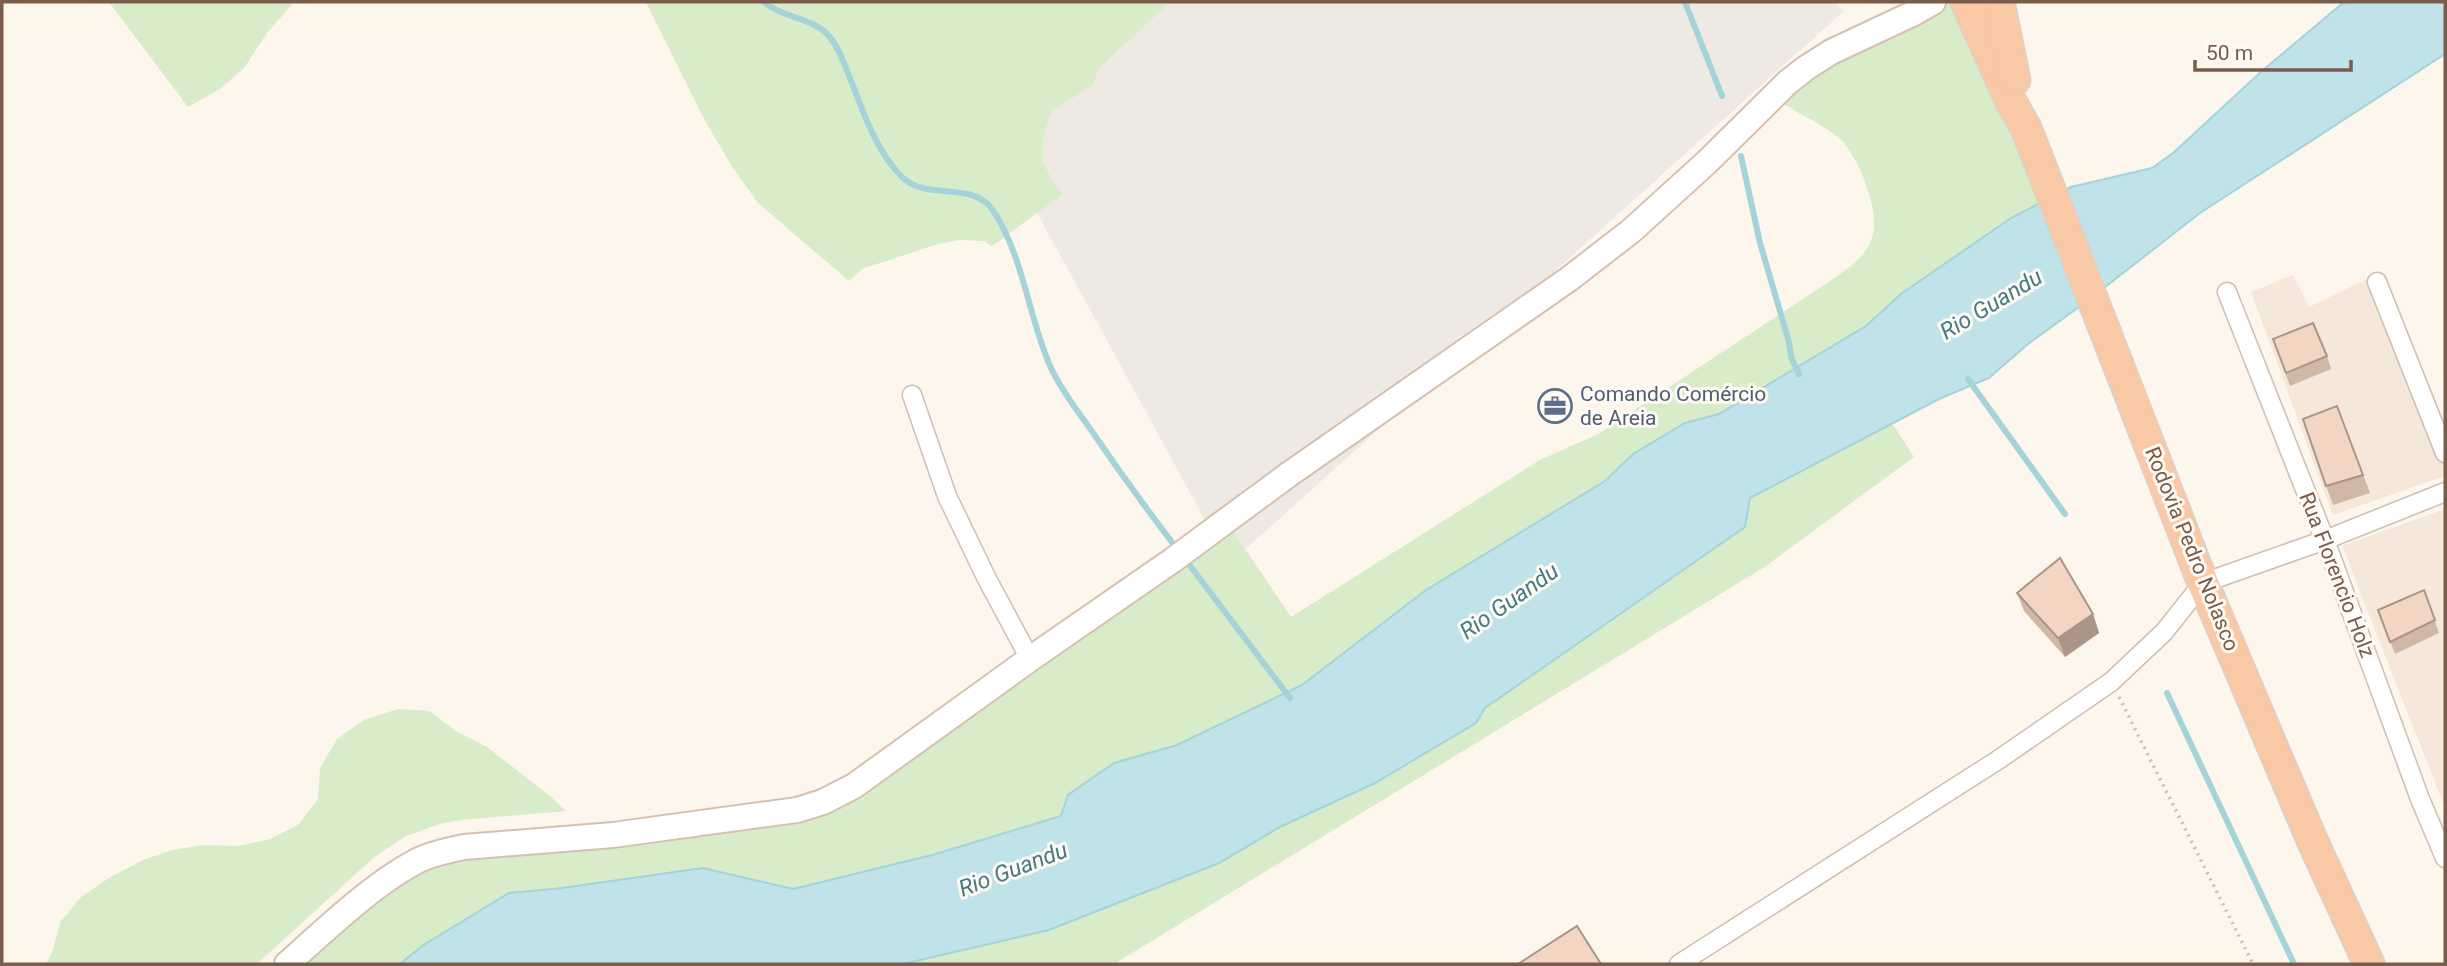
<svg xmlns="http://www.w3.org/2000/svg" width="2447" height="966" viewBox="0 0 2447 966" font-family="Roboto,sans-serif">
  <rect width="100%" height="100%" fill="#fdf6ec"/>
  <g fill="#f5e8da">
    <polygon points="2293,275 2309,307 2371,277 2445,465 2445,476 2333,515 2251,292"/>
    <polygon points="2445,509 2445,808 2342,546"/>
  </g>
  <polygon fill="#efe9e4" points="1126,2 1834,2 1844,11 1229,564 982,112"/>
  <g fill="#d8ecc9">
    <polygon points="109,2 294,2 267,33 244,68 220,89 188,107"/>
    <path d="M 646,2 L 1170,2 L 1097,70 L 1094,84 L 1051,112 C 1038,151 1037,161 1063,194 L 992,246 L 984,241 L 960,240 L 938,244 L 862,269 L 849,281 L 758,203 L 731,165 L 703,117 Z"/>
    <path d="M 1945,2 L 1957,2 L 2044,201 L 2011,218 L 1902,294 L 1866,326 L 1719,414 L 1685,423 L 1633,454 L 1606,481 L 1426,590 L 1302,685 L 1177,745 L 1114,763 L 1061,816 L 932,855 L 793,889 L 752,880 L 562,888 L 509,893 L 422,946 L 400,964 L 303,964 L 419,864 L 835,809 C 883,787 920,752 962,722 C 1053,658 1143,595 1233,531 L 1291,617 L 1540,460 L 1598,434 L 1836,277 C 1851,266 1866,256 1872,238 C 1881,212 1859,157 1839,138 C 1824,125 1801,115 1784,104 L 1817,73 Z"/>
    <polygon points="1892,423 1914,457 1763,568 1114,964 903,964 1049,930 1219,863 1280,827 1375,783 1476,723 1485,708 1745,527 1750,498"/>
    <polygon points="398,709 429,711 456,731 487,747 550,796 566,811 462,820 443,823 406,836 373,858 257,964 46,964 52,952 61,921 81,897 109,878 143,860 172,850 205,845 237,846 270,839 299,824 318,799 320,768 337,739 364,720"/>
  </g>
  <polygon fill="#bfe3e8" stroke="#a5d3da" stroke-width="2" points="2344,2 2445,2 2445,54 2200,213 2086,302 2028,344 1989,378 1939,399 1750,498 1745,527 1485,708 1476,723 1375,783 1280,827 1219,863 1049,930 903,964 400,964 422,946 509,893 562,888 703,868 793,889 932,855 1061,816 1068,795 1114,763 1177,745 1302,685 1426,590 1605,481 1633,454 1685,423 1719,414 1866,326 1901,294 2011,218 2071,187 2152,168 2173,153 2263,70"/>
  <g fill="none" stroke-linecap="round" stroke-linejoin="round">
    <g stroke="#a5d3da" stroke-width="6">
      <path d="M 764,2 C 782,18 812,17 829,36 C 840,49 845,67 852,83 C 864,114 877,152 901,176 C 926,202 971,180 992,209 C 1024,256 1028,317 1051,368 C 1061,390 1077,410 1091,430 C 1119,471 1148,511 1178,550"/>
      <polyline points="1685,2 1722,96"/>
      <polyline points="1741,156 1760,243 1789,342 1791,357 1799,374"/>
      <polyline points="1968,379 2065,514"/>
      <polyline points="1185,559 1290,698"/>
      <polyline points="2167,693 2294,964"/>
    </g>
    <g stroke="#d1beb0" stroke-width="21">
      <g id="minor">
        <polyline points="2377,282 2445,453"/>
        <polyline points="2227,292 2325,540 2420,799 2445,858"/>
        <polyline points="912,395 947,496 987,579 1030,659"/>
        <polyline points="1679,964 1998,760 2111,682 2164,632 2203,583 2325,540 2445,492"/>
      </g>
    </g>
    <g stroke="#d6c0b0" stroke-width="28">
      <path id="secondary" d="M 287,964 C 325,930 376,881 421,859 C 435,853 449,850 464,847 L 613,835 L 797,810 L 823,802 L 854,786 L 1030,659 L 1173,560 L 1288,475 L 1569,279 L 1631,231 L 1707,162 L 1788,82 L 1806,68 L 1831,52 L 1912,14 L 1933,2"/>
    </g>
    <g stroke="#dad1cd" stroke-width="33">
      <g id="trunk">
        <polyline points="1966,2 2010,100 2026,128 2203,583 2312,840 2369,964"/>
        <polyline points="1999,2 2015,80"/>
      </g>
    </g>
    <polyline stroke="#d9b8a5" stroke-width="3.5" stroke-dasharray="2 5" stroke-linecap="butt" points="2119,697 2253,964"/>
    <use href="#minor" stroke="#fff" stroke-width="18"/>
    <use href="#secondary" stroke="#fff" stroke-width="24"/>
    <use href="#trunk" stroke="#f9c8a4" stroke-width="30"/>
  </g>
  <g fill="#d1b7a8">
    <polygon points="2273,339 2327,356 2331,369 2290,386"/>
    <polygon points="2337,406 2370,493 2333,505 2326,486"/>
    <polygon points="2424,590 2439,633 2395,654 2378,610"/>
    <polygon points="2017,593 2093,614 2099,633 2065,657 2024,611"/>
  </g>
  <polygon fill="#aa9588" points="2093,614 2099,633 2065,657 2058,638"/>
  <g fill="#f3d5c3" stroke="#aa9588" stroke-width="2">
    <polygon points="2313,323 2327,356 2286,373 2273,339"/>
    <polygon points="2337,406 2363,475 2326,486 2303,419"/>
    <polygon points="2060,558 2093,614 2058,638 2017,593"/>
    <polygon points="2424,590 2435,620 2390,642 2378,610"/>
    <polygon points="1577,926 1601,964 1518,964"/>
  </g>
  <defs>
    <g id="office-ring" transform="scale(1.75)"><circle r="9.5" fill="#fffaf3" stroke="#5c6f8a" stroke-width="1.5"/><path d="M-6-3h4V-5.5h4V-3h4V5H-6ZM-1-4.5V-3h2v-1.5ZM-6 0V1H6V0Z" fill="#5c6f8a"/></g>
  </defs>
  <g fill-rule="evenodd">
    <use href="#office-ring" x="1555" y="406"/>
  </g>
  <g text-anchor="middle" stroke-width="6" stroke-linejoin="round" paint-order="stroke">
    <g font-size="21" fill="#4e5e75" stroke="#fffaf3" text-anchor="start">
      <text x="1580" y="401">Comando Comércio<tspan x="1580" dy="24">de Areia</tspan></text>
    </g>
    <g font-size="21" fill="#7a5c4d" stroke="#fffaf3">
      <text transform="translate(2192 549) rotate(68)" y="7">Rodovia Pedro Nolasco</text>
      <text transform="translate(2337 575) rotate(69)" y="7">Rua Florencio Holz</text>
    </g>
    <g font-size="23" font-style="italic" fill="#437c86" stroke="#fffaf3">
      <text transform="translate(1991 304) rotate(-31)" y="8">Rio Guandu</text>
      <text transform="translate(1509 601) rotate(-35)" y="8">Rio Guandu</text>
      <text transform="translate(1013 869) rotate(-21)" y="8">Rio Guandu</text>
    </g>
  </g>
  <rect width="2447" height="966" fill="none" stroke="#7a5c4d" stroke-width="7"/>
  <path d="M2195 60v10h156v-10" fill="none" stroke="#7a5c4d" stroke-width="3.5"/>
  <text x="2206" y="60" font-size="21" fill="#7a5c4d" stroke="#fffaf3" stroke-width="5" paint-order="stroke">50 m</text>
</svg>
